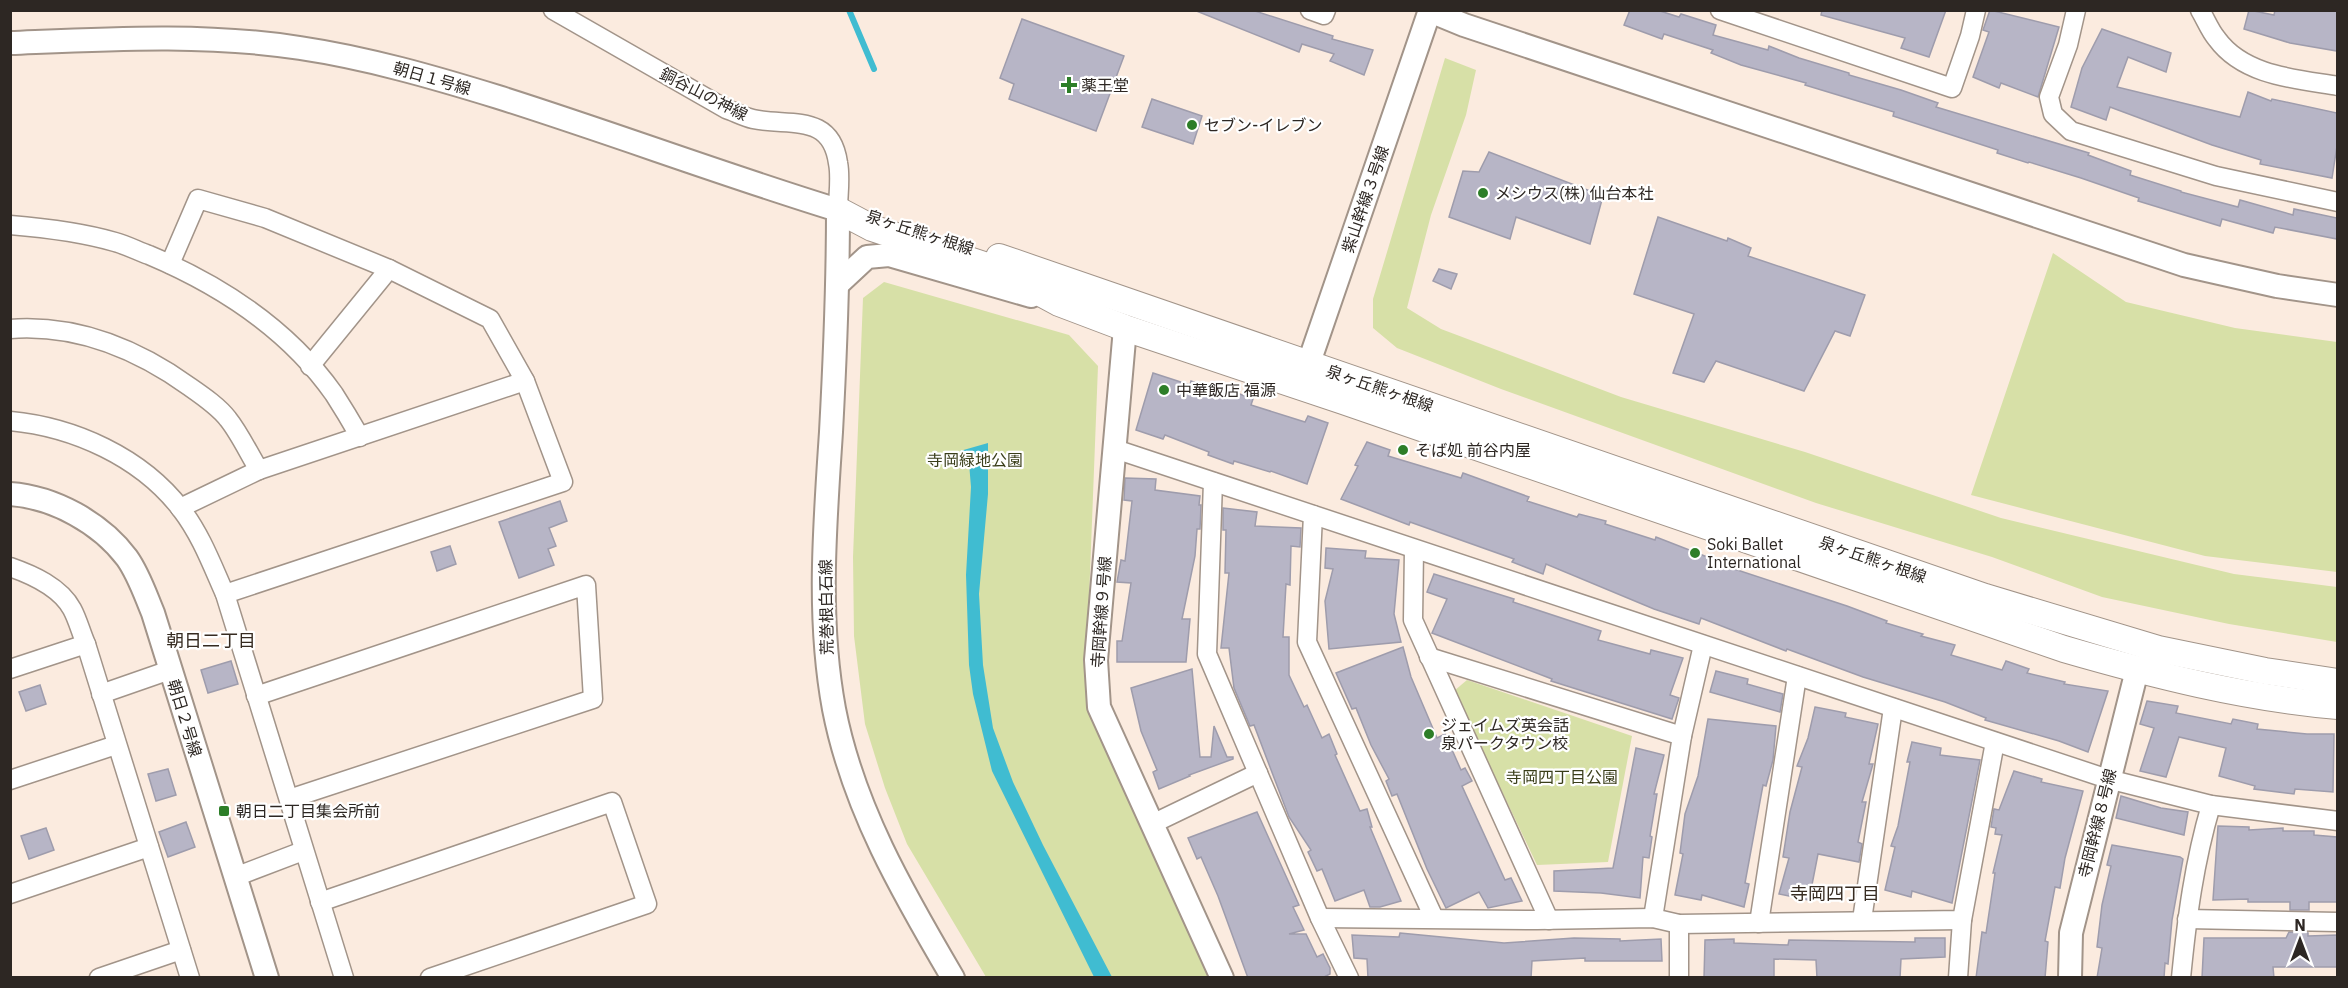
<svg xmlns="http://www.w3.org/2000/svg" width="2348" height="988" viewBox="0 0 2348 988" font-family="'IBM Plex Sans','Noto Sans JP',sans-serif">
  <rect width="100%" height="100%" fill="#fbebdf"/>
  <g fill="#d7e0a7">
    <polygon points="1445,58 1476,70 1466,115 1431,215 1407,308 1441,329 1621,397 1805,452 2001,518 2234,574 2337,587 2337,642 2229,624 2102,597 1992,557 1816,503 1501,389 1397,348 1373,328 1373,299"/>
    <polygon points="2053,253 2126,302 2235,328 2337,342 2337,572 2205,556 1971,495"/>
    <polygon points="884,282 1069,335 1098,366 1087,651 1215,977 986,977 907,844 885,788 865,724 854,636 853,557 863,298"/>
    <polygon points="1467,680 1632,736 1608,862 1537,865 1454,691"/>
  </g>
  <polygon fill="#40bcd1" points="988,443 988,494 979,594 983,665 993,728 1013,782 1043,845 1112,977 1094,977 992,771 973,694 969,665 966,575 971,487 969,463 960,451"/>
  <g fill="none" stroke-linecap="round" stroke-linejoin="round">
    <polyline stroke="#40bcd1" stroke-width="6" points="849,10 874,69"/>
  </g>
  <g fill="#b7b5c6" stroke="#9e9cac" stroke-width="1.5">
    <polygon points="1194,10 1252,10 1333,36 1332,39 1373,50 1364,75 1330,61 1334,54 1302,44 1299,52"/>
    <polygon points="1630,10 1657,10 1679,17 1681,14 1716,25 1713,35 1768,50 1769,46 1799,58 1849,73 1849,75 1901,90 1938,103 1936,107 2089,153 2088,155 2131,171 2130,175 2181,191 2181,192 2238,207 2240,200 2293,215 2294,209 2337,218 2337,239 2275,227 2273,233 2222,219 2220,226 2138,201 2139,198 2081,178 2029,162 2028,163 1997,153 1998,150 1893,116 1894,112 1805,85 1806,83 1741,65 1711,53 1713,50 1664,34 1662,39 1624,25"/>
    <polygon points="1822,10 1946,10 1929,57 1901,48 1905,38 1821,15"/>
    <polygon points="1990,10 2059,27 2038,97 2001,83 1999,88 1973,77 1989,32 1983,30"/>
    <polygon points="2249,10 2274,15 2275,10 2337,10 2337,51 2290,43 2244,29"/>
    <polygon points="1022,19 1124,56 1096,131 1009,99 1014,84 1000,78"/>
    <polygon points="2102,29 2171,53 2166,72 2128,57 2117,87 2240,117 2248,92 2271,101 2272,99 2337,113 2337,146 2332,178 2260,164 2261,160 2212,145 2110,107 2106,120 2071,107 2082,68"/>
    <polygon points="1152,99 1202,116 1193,144 1142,127"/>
    <polygon points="1489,152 1603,196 1590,244 1516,217 1510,239 1449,217 1463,171 1479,172"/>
    <polygon points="1658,217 1727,241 1728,238 1751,248 1748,256 1865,295 1850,336 1835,331 1804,391 1716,361 1704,382 1673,373 1694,314 1634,294"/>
    <polygon points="1439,269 1457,274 1451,289 1433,281"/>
    <polygon points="1153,373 1190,385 1191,381 1227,394 1229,390 1253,399 1251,405 1305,422 1308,416 1328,423 1307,484 1271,471 1270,472 1234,461 1233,464 1208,455 1209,452 1165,435 1163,439 1136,430"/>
    <polygon points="1367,442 1390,450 1388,456 1461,478 1463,473 1529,497 1527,501 1577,517 1579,514 1606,521 1605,524 1655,540 1656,537 1720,562 1719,564 1847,606 1887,621 1886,623 1923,634 1921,636 1955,645 1951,655 2002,670 2006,661 2029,669 2027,673 2065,682 2064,684 2108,691 2088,752 2059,741 1985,720 1986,718 1945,702 1863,677 1787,649 1786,651 1701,618 1699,624 1654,609 1546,564 1543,574 1512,562 1514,559 1410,522 1409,525 1341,499 1358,466 1355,465"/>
    <polygon points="1125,478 1156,479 1155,490 1200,496 1199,505 1201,505 1200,529 1197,529 1195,556 1182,619 1190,619 1186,662 1117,662 1117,641 1122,641 1131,583 1117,582 1121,560 1125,561 1132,501 1124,500"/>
    <polygon points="560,501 567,521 549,528 556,546 548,549 554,565 519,578 499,522"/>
    <polygon points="1223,508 1257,512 1255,526 1301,528 1300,547 1291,546 1290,585 1286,584 1283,637 1289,637 1289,675 1304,707 1307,705 1322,738 1329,734 1337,754 1335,755 1360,811 1367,809 1372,827 1370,827 1401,901 1380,907 1370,907 1364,890 1335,901 1322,869 1317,871 1308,852 1311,850 1289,817 1254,725 1250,726 1234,688 1229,648 1221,648 1229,573 1225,573 1226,530 1223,530"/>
    <polygon points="450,546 456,564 437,571 431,552"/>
    <polygon points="1326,548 1366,551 1365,558 1399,560 1394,614 1401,642 1329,649 1325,601 1333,569 1325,568"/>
    <polygon points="1434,574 1514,599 1513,602 1601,631 1598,640 1650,654 1651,650 1683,658 1670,695 1679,698 1672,719 1551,681 1552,679 1432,633 1447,599 1427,592"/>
    <polygon points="1403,647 1411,677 1437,738 1445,734 1461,770 1465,768 1472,781 1462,786 1505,880 1511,878 1522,901 1488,908 1479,892 1446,908 1427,869 1397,794 1392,796 1386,781 1389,779 1371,745 1356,708 1352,709 1336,673"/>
    <polygon points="231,661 238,684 208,693 201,670"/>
    <polygon points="1192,669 1200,757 1211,757 1214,726 1227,757 1233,757 1233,759 1189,775 1190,776 1159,789 1153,772 1157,770 1141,731 1131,688"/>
    <polygon points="1716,671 1748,679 1747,684 1783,694 1780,712 1710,692"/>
    <polygon points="40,685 46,704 26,711 19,692"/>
    <polygon points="2147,701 2178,706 2176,713 2231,724 2233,719 2258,724 2257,729 2307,734 2334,734 2333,792 2295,789 2294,794 2254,789 2255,786 2219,776 2226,748 2179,737 2166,777 2140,771 2154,728 2140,724"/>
    <polygon points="1815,707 1846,713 1845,717 1878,724 1869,764 1873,764 1862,802 1866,802 1858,842 1862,844 1859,862 1818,854 1809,900 1779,894 1789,858 1783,857 1790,812 1802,767 1797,766 1808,738"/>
    <polygon points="1708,719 1776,726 1773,760 1766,786 1763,785 1745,883 1749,884 1744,907 1702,895 1701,900 1675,895 1683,854 1680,853 1685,814 1698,776"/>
    <polygon points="1912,742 1941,748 1940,755 1980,760 1952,903 1912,891 1911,897 1885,890 1895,847 1891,846 1898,826 1910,762 1907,762"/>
    <polygon points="1636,748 1664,755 1654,794 1657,794 1650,836 1652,837 1649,858 1643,857 1640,898 1601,893 1554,891 1554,871 1613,868"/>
    <polygon points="168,769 176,795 156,801 148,774"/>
    <polygon points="2014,771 2042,779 2041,782 2083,791 2065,858 2060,888 2055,887 2045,941 2048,942 2045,978 1976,978 1982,932 1986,933 1995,873 1993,873 2002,835 1995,834 1996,828 1991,827 1994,809 1999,810"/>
    <polygon points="2121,796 2161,808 2188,812 2184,835 2116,818"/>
    <polygon points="1257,812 1299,905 1293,907 1304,930 1289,934 1306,934 1317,957 1323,954 1330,968 1330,974 1322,978 1248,978 1218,896 1201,857 1197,859 1188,838"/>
    <polygon points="186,822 195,847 168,857 159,832"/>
    <polygon points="2218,826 2249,827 2249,830 2283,828 2283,831 2314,831 2314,835 2337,837 2337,902 2309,902 2309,910 2290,910 2290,902 2248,902 2248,899 2213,900"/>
    <polygon points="46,828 54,850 29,859 21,836"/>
    <polygon points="2112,845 2180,857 2183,859 2172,920 2168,964 2165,963 2164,978 2097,978 2102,948 2097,947 2102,905 2111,866 2107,865"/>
    <polygon points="2289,932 2308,933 2308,936 2337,935 2337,967 2273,967 2274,978 2202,978 2204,938 2286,938"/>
    <polygon points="1400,933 1504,943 1574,938 1620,939 1620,941 1661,939 1662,961 1585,961 1585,958 1532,961 1531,978 1368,978 1367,959 1354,958 1352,935 1399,937"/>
    <polygon points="1915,938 1945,938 1945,957 1901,959 1900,978 1817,978 1816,960 1774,959 1774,978 1704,978 1705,940 1734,939 1734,943 1788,945 1789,940 1915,942"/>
  </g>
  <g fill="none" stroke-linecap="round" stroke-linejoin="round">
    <g stroke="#a29489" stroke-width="21">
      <g id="minor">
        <path d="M 553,10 L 726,109 C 735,112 744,117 753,119 C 789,127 831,112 838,163 C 841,177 838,195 838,210"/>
        <polyline points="1310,10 1324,15 1326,10"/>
        <polyline points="1720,10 1952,88 1970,36 1976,10"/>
        <polyline points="2076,10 2068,45 2049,97 2053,114 2071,131 2216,176 2338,202"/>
        <path d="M 2200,10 C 2206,20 2210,31 2217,39 C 2244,76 2296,79 2338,86"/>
        <path d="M 10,225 C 46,228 81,232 115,242 C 126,245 138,251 149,255 C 220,285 289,330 334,394 C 343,408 352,423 360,437"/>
        <polyline points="170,264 198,199 265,218 389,269 490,319 525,381 563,482 225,594"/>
        <path d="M 10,329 C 76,324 137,349 190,387 C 203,396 219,407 228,419 C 240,434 249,454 259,470"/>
        <polyline points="310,366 389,269"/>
        <path d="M 10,421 C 74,427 141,457 181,509 C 201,535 212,565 225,594 L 344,978"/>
        <polyline points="1115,449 2108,779 2211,805 2338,821"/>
        <polyline points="1213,482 1207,654 1320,918 1349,978"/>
        <polyline points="180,508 259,470 525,381"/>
        <polyline points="1313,515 1307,642 1434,918"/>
        <polyline points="1414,549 1413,620 1549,920"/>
        <path d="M 10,567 C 33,575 60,587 72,609 C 78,620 81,633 86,644 L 190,978"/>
        <polyline points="1429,657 1682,736"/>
        <polyline points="10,669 86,644"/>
        <polyline points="101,694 170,670"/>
        <polyline points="256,696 586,585 593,699 289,799"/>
        <polyline points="10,780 116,745"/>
        <polyline points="1152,824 1258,773"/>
        <polyline points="235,877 303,851"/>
        <polyline points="10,894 149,847"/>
        <polyline points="320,902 612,802 647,904 430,978"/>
        <polyline points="1320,918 1537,920 1653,918 1679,924 1962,920 1995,742"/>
        <polyline points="1653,918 1682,736 1703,645"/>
        <polyline points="2187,919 2338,922"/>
        <polyline points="1862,920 1893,708"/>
        <polyline points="1759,923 1797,676"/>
        <polyline points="1679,924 1679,978"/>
        <polyline points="99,978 181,950"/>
        <polyline points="1958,978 1962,920"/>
        <path d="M 2181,978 C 2187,917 2194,863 2211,805"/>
      </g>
    </g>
    <g stroke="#a29489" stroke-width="26">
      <g id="tertiary">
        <polyline points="1430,11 1464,25 2184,265 2277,286 2338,295"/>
        <path d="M 10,43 C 107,39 204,33 300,48 C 367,58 433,77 498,97 C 612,133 724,175 838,210 C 838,284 835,358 831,432 C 825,524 817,618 834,709 C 853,807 903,893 953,978"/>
        <polyline points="838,284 867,257 889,255 1031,296"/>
        <polyline points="1125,328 1096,660 1099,707 1222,978"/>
        <polyline points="1303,380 1430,10"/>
        <path d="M 10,494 C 54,497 101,523 127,558 C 139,575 145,594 153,613 L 267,978"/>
        <polyline points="2070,978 2071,933 2137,670"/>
      </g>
    </g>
    <g stroke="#a29489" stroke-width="28">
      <g id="secondary">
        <path d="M 838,210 L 872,228 L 996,269 L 1059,303 L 1125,328 L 1343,401 L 2064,649 C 2154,675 2244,698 2338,706"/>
        <polyline points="999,257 1985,597 2158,649 2265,671 2338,682"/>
      </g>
    </g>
    <use href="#minor" stroke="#fff" stroke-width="18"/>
    <use href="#tertiary" stroke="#fff" stroke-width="22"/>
    <use href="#secondary" stroke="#fff" stroke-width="26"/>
  </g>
  <g fill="#2d7e28" stroke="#fff" stroke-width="2">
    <path d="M1066 76h6v6h6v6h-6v6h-6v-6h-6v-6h6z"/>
    <circle cx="1192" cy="125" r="6"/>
    <circle cx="1483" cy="193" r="6"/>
    <circle cx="1164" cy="390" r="6"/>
    <circle cx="1403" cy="450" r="6"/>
    <circle cx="1695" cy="553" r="6"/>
    <circle cx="1429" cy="734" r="6"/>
    <rect x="218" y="805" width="12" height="12" rx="3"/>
  </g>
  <g text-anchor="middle" stroke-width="4.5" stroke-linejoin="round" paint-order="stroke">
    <g font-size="16" fill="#2d2723" stroke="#fff">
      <text transform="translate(432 78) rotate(16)" y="6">朝日１号線</text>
      <text transform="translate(704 94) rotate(27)" y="6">銅谷山の神線</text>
      <text transform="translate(1365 199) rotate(-71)" y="6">紫山幹線３号線</text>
      <text transform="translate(920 232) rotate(18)" y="6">泉ヶ丘熊ヶ根線</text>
      <text transform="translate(1380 388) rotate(19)" y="6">泉ヶ丘熊ヶ根線</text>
      <text transform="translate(1873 559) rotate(19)" y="6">泉ヶ丘熊ヶ根線</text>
      <text transform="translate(826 607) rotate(-91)" y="6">荒巻根白石線</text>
      <text transform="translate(1101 612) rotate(-86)" y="6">寺岡幹線９号線</text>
      <text transform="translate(185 718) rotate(73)" y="6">朝日２号線</text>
      <text transform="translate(2097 823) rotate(-76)" y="6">寺岡幹線８号線</text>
    </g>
    <g font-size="16" fill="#2d2723" stroke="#fff" text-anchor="start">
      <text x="1081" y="91">薬王堂</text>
      <text x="1204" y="131">セブン-イレブン</text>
      <text x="1495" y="199">メシウス(株) 仙台本社</text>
      <text x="1176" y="396">中華飯店 福源</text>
      <text x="1415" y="456">そば処 前谷内屋</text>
      <text x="1707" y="550">Soki Ballet<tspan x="1707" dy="18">International</tspan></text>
      <text x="1441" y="731">ジェイムズ英会話<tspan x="1441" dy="18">泉パークタウン校</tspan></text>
      <text x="236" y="817">朝日二丁目集会所前</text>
    </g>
    <g font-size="16" fill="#3a3e1a" stroke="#fff">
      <text x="975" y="466">寺岡緑地公園</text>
      <text x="1562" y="783">寺岡四丁目公園</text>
    </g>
    <g font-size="18" fill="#362b21" stroke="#fff">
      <text x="211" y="647">朝日二丁目</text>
      <text x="1835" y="900">寺岡四丁目</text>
    </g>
  </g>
  <rect width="2348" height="988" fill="none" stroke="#2d2723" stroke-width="24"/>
  <g transform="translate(2300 940)" stroke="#ffffff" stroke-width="4.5" paint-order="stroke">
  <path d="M0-4.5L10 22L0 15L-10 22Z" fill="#2d2723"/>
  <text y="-9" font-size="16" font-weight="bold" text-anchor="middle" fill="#2d2723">N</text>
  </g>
</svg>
